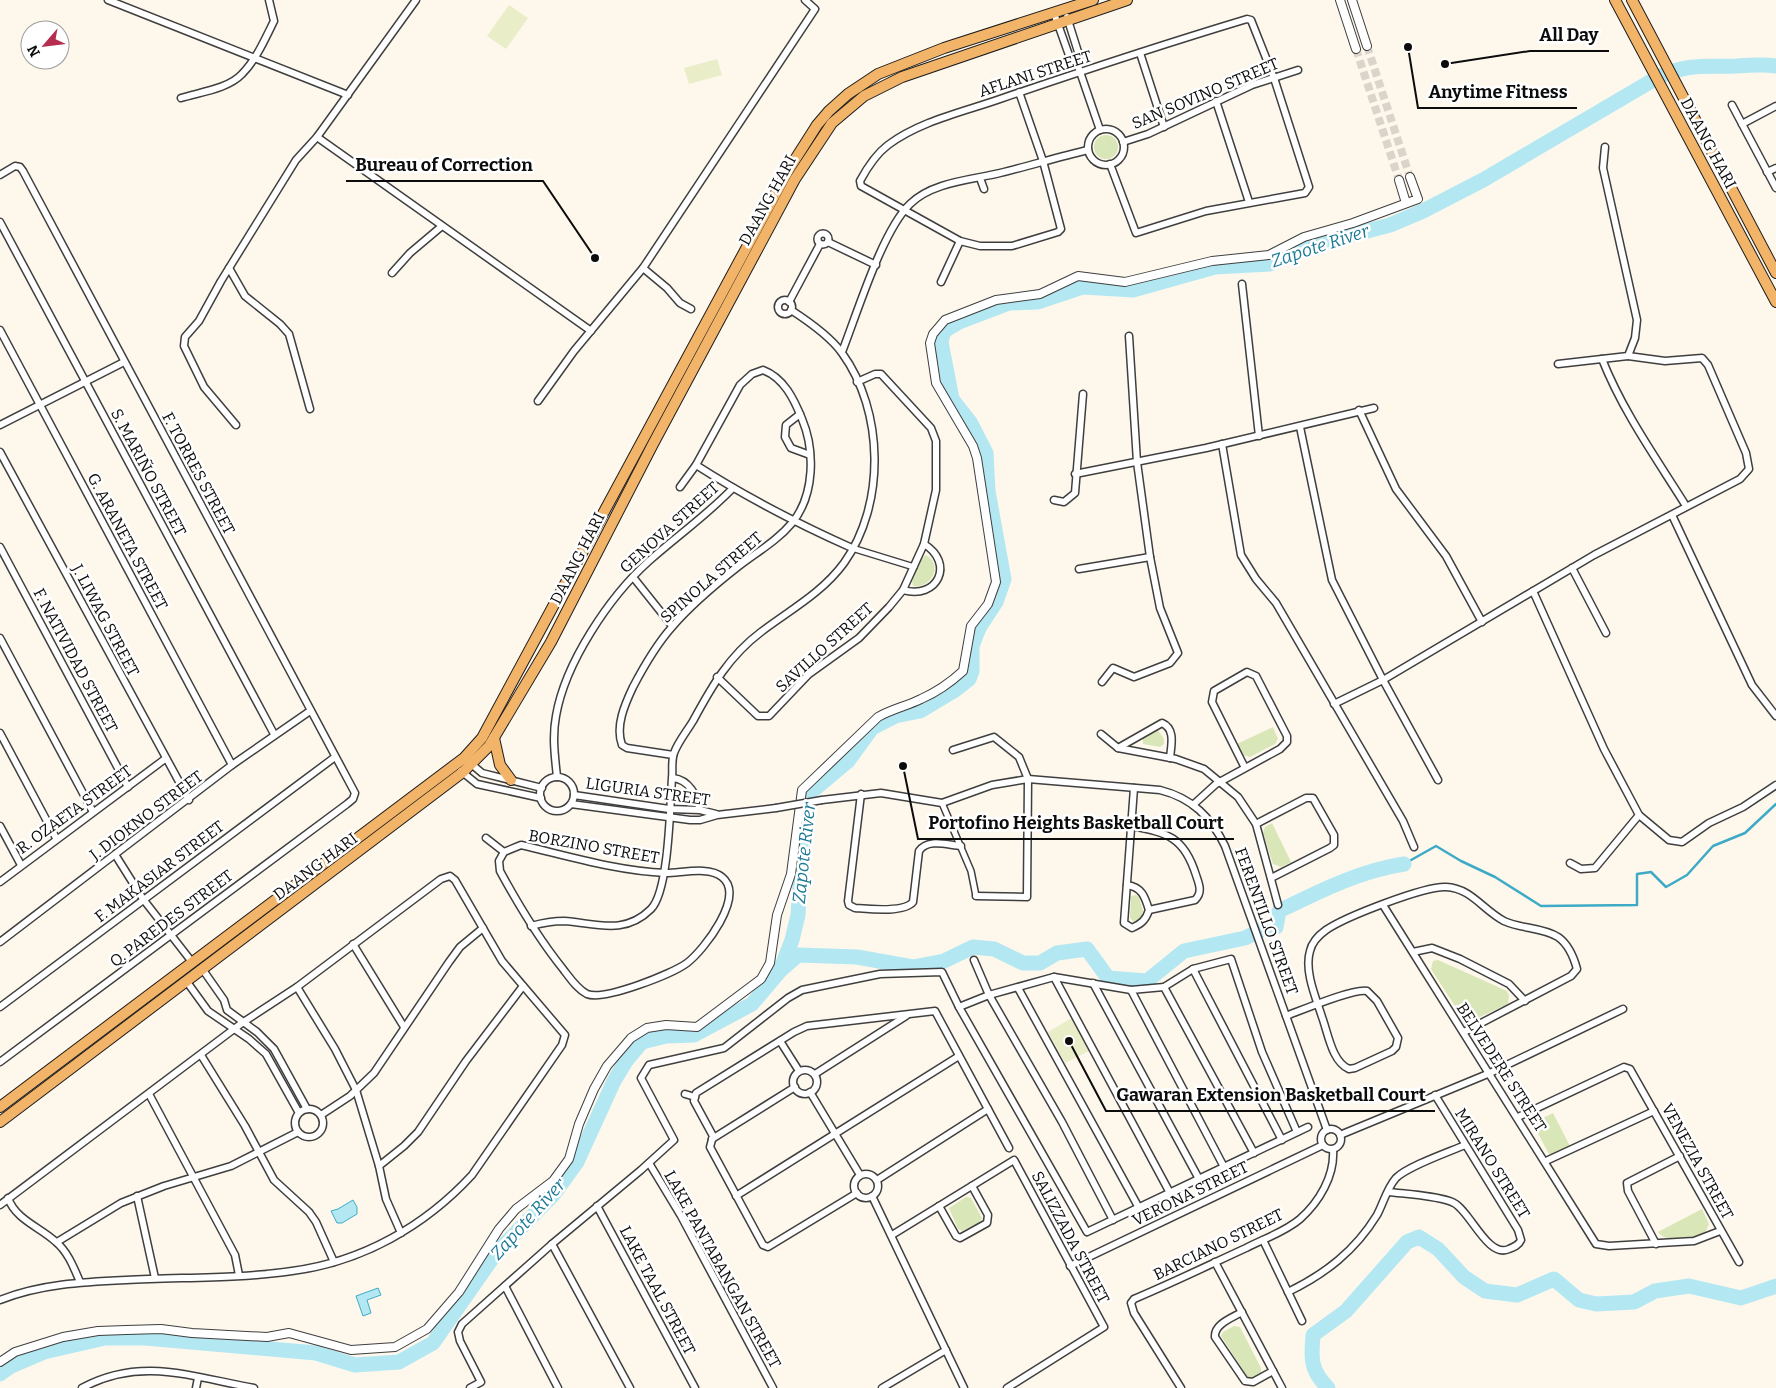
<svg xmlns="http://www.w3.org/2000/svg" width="1776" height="1388" viewBox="0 0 1776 1388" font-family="Bitter,serif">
  <rect width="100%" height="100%" fill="#fef7ec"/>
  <g fill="#d9e6b8">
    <circle cx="1106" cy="147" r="12"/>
    <path d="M 926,555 C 944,565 931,589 913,586 C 910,577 918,561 926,555 Z"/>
    <polygon points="1273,727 1278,739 1275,744 1250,757 1243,755 1237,744"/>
    <polygon points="1158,730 1164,739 1164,744 1160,747 1143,744 1143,738"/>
    <polygon points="1272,823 1291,862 1281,867 1273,864 1263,833 1265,827"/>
    <polygon points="1136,895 1139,897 1143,911 1141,919 1134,922 1130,918 1131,896"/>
    <polygon points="1438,960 1507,991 1509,996 1508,1004 1471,1021 1464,1020 1431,969 1433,961"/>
    <polygon points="1553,1113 1571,1148 1553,1155 1549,1154 1534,1126 1537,1121"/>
    <polygon points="966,1197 971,1198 982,1218 980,1222 962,1231 958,1229 949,1208"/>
    <path d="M 1702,1209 L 1709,1224 L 1704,1235 C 1691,1240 1667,1244 1658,1232 Z"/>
    <polygon points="1234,1326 1240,1327 1261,1368 1261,1375 1254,1378 1248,1378 1221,1336 1223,1332"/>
  </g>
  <g fill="#e9eec9">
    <polygon points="509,5 528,18 506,49 487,36"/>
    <polygon points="717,59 722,75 689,84 684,68"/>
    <polygon points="1072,1018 1089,1051 1065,1063 1048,1032"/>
  </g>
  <g fill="#b3e8f3" stroke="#3eabc6">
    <polygon points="353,1200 357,1207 357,1214 342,1223 337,1223 331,1211 338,1209"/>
    <polygon points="378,1288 381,1295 367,1300 371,1313 363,1316 356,1296"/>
  </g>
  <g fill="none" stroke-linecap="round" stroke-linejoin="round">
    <polyline stroke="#3eabc6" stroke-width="2.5" points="1404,864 1436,846 1461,861 1495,877 1541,906 1637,905 1637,874 1651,872 1666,887 1687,875 1713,846 1745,833 1776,804"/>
    <g stroke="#b3e8f3" stroke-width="15">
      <path d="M 783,968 L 798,955 L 857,957 L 913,967 L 944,961 L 973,947 L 994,949 L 1023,963 L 1040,963 L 1057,953 L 1087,949 L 1108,978 L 1147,981 L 1184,951 L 1245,938 L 1263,929 L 1276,927 L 1279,911 C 1320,891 1359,871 1404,864"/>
      <path d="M 0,1374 L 11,1366 L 44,1352 L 105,1338 L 145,1338 L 316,1353 L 355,1365 L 399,1362 L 433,1343 L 496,1253 L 553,1195 L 577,1162 L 614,1081 L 626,1061 L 642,1042 L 666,1036 L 694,1035 L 752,1004 L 780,971 L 792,940 L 798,915 L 805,814 L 811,792 L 848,761 L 872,728 L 895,716 L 920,711 L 955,690 L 969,679 L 972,671 L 972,646 L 979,628 L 996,602 L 1004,579 L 988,491 L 986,453 L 970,422 L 952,399 L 941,342 L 944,331 L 959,322 L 1009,303 L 1038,302 L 1083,287 L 1133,290 L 1215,267 L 1270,264 L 1310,246 L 1390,225 L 1423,211 L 1483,180 L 1660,76 C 1693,63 1704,67 1737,66 C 1751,65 1762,64 1776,66"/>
      <path d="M 1328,1388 C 1310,1370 1311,1358 1313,1335 L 1346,1311 L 1407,1242 L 1419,1237 L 1438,1249 L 1464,1277 L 1485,1291 L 1517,1295 L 1554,1279 L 1579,1300 L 1596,1304 L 1634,1302 L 1655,1291 L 1689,1286 L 1741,1298 L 1776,1286"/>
    </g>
    <g stroke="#dad4ca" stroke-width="8" stroke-dasharray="8 4" stroke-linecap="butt">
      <polyline points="1367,46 1410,177"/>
      <polyline points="1356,49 1399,180"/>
    </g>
    <g stroke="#3f3f3f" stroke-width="8">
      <g id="pedestrian">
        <polyline points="852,548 914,567"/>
        <polyline points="942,803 971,871 976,896"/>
      </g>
    </g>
    <g stroke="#3f3f3f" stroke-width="9">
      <g id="minor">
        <polyline points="108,0 348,95"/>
        <polyline points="1054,13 1070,58 1078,66 1100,130"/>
        <polyline points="1067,17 1079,55 1078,66"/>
        <polyline points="1140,53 1164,127"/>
        <path d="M 1019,92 L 1043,161 L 1061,229 L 1058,232 L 1012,246 L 980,246 L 960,241 L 861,186 L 860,181 C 867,168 876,154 888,145 C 920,121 963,112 1000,99 C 1082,71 1164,44 1247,19 L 1251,20 L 1274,78 L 1309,187 L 1305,193 L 1206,211 L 1136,233 L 1110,164"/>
        <path d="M 181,98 C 200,92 228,89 242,74 C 256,60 265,39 274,21 L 269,0"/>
        <polyline points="1216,101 1249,202"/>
        <polyline points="1732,105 1776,188"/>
        <polyline points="1742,124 1776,106"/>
        <circle cx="1106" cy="147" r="18"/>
        <polyline points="317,137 591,331"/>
        <polyline points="1123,142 1148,134 1252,85 1298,70"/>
        <polyline points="1767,172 1776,168"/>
        <polyline points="0,175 15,166 20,167 23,171 355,793 353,799 347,804 0,1062"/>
        <polyline points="980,178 984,189"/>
        <polyline points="0,222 274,734"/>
        <circle cx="823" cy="239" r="5.5"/>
        <polyline points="828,242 876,265"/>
        <polyline points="229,268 245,296 280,324 289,334 310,409"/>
        <polyline points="643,268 667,288 680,303 691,309"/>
        <polyline points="392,273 410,253 442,226"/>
        <polyline points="941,282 960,241"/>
        <polyline points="1242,284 1259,436"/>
        <circle cx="785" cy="307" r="7"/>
        <polyline points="789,302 820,244"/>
        <polyline points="0,330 232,765"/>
        <path d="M 842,352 C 857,314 882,231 910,204 C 932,182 971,180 1000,173 C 1029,166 1058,157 1088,150"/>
        <path d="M 1602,359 C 1623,412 1656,458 1686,506"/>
        <polyline points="1558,364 1628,356 1635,338 1637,320 1603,168 1605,147"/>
        <polyline points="538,401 574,351 643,268 815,9 805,0"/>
        <polyline points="1359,410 1396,489 1446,556 1482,622"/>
        <polyline points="800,414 786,425 785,437 791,448 810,455"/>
        <polyline points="0,425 124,362"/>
        <polyline points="236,425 204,387 184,346 185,337 199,321 221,281 296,160 317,137 416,0"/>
        <polyline points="1300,427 1332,580 1383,680 1438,780"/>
        <polyline points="1222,444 1241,555 1256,579 1276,603 1403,821 1414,847"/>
        <polyline points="0,452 189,800"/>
        <path d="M 696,465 C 746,497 798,524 852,548"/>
        <polyline points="1075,474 1206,448 1374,408"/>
        <polyline points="1054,500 1064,502 1075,493 1083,394"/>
        <polyline points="1672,515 1752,685 1776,716"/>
        <polyline points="0,547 128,787"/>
        <polyline points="1572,568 1606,633"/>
        <polyline points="1079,569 1150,557"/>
        <polyline points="633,577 672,626"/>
        <path d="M 903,590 C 938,600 955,563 924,544"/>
        <polyline points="1533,591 1604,749 1639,815 1669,840 1682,842 1709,823 1743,807 1776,785"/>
        <polyline points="0,638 93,812"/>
        <polyline points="717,677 758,716 769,716 809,674 859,638 889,607 903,590 924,544 936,490 936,441 931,428 881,374 875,374 857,382"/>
        <polyline points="1102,682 1113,668 1134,677 1170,663 1178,653 1160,608 1150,557 1137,462 1129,336"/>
        <polyline points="1334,704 1383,680 1594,555 1740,479 1749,469 1746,453 1708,365 1702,358 1665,361 1628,356"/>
        <polyline points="0,733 56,838"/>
        <polyline points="1101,734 1118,748 1176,759 1204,769 1238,797 1256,824 1278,905"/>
        <path d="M 1118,748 L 1162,723 C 1176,729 1171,746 1170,758"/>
        <polyline points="953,750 994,737 1019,757 1028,779 1027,897 976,896"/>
        <path d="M 673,755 L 627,748 L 622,745 C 615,726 625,704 633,687 C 644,666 656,645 672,627 C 691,605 716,584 739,566 C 757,552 777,541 792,523 C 815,495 815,450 802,419 C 794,399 784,378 763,370 L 752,374 L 740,385 L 696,465 L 680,487"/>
        <polyline points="469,762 482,773 542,788"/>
        <polyline points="461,771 477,784 541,798"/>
        <path d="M 557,777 C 555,757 552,737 556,716 C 565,663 609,597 649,561 C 677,536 706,516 733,488"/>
        <circle cx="557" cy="794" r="17"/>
        <path d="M 673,778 C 689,780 697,795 700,810"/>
        <path d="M 1134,788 L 1124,923 L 1132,928 C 1141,924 1146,920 1149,910"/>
        <path d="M 861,794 L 848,901 L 849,905 L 855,908 C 869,909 904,913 913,902 L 919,851 C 928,838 947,845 961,846"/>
        <polyline points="574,795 669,809 700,810 716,814"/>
        <path d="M 822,800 L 881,793 L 942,803 L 992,785 L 1028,779 L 1160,790 C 1192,798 1211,817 1225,846 L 1327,1130"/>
        <polyline points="571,804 690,820 700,820 717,815 776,808"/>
        <polyline points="1193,805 1216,784 1280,749 1287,742 1287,736 1256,676 1247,672 1214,691 1212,702 1245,768"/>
        <polyline points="1256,824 1306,798 1313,798 1334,835 1334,845 1330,848 1271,878"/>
        <polyline points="0,826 21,865"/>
        <path d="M 1132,826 C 1168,833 1184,837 1196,875 C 1199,884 1203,892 1195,900 L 1149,910"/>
        <polyline points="486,838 504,852"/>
        <path d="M 521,845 C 568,856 617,871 666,873 C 682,873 709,866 722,877 C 746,896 704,950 687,963 C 672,974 604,1001 587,994 C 577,989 570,978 563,969 C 538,938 519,906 500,871 L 499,861 L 504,852 Z"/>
        <polyline points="116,856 143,899 192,962"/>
        <polyline points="1570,863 1581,869 1595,868 1639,815"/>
        <polyline points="0,882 165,759"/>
        <path d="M 1127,885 C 1142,887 1145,897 1149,910"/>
        <polyline points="1383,905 1596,1244 1609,1246 1694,1241 1720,1231"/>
        <path d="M 531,926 C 542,923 553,921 564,921 C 595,923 624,936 651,909 C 669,891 670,806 672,778 C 673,771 671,761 674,753 C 678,742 687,731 693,721 C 712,686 729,656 761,632 C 790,610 822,593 844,563 C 886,504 884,411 842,353 C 830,336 808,321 791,310"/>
        <polyline points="0,942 232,765 310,711"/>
        <polyline points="353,944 404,1027"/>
        <polyline points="1413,952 1432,948 1460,959 1509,984 1525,1001"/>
        <polyline points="974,960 989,995 1062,1122 1113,1220"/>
        <polyline points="1193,969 1282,1140"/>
        <polyline points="203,970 224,1000 227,1010 257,1032 274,1049 307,1109"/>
        <polyline points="1054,977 1170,1193"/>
        <polyline points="187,982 208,1011 249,1039 266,1054 299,1113"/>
        <polyline points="1093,983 1199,1179"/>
        <polyline points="297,987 335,1049 356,1090 379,1166 386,1199 401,1233"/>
        <polyline points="1164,987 1254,1153"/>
        <polyline points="1018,988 1139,1208"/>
        <polyline points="1131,990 1224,1167"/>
        <polyline points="0,1007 335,757"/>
        <polyline points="959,1007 989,995 1054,977 1131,990 1164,987 1193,969 1231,959 1262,1052 1297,1132"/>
        <path d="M 1286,1016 C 1302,1010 1354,988 1367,991 L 1377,1001 L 1398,1038 L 1396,1047 L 1392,1051 L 1355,1068 L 1349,1069 C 1332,1062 1328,1033 1322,1017 C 1316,998 1304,971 1310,951 C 1312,942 1319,935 1326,930 C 1345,917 1424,886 1446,887 C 1471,888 1483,910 1504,921 C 1521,929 1542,927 1558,937 C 1568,944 1574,958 1577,969 L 1571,976 L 1464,1032"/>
        <polyline points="780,1041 799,1071"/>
        <polyline points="201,1055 245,1126 274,1180 309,1212 316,1222 334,1262"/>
        <circle cx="805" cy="1082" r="12"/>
        <polyline points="815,1074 906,1016"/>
        <polyline points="810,1092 860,1175"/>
        <polyline points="149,1094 235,1255 239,1275"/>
        <polyline points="685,1094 695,1097"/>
        <circle cx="309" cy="1123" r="14"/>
        <polyline points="321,1115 350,1096 374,1073 449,962 460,947 483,928"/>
        <polyline points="1518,1117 1624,1067 1630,1069 1739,1262"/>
        <circle cx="1331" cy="1139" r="10"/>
        <polyline points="1340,1135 1490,1073 1623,1009"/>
        <polyline points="712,1139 795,1087"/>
        <polyline points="1546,1161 1654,1111"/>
        <polyline points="649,1163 681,1216 773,1388"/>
        <polyline points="379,1166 404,1146 418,1132 466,1061 523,986"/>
        <circle cx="866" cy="1186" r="12"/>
        <polyline points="877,1180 988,1109"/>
        <path d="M 1389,1192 C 1405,1194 1441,1196 1454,1203 C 1470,1211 1488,1259 1509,1249 C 1514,1247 1519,1245 1521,1240 L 1518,1230 L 1435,1095"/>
        <polyline points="857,1193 768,1247 763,1245 710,1147 713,1136 694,1101 696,1093 794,1032 807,1026 935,1011 1009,1148"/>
        <polyline points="137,1196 155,1278"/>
        <polyline points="736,1196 959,1056"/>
        <polyline points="872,1196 964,1388"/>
        <path d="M 8,1198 C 16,1220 40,1227 56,1242 C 68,1252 74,1268 80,1282"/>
        <path d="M 0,1205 L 242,1023 L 297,987 L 441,879 L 450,876 L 455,880 L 502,961 L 565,1035 L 562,1045 L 472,1175 C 425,1226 362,1262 292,1271 C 238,1279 181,1277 126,1280 C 83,1282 40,1284 0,1300"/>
        <polyline points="597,1206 695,1388"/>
        <polyline points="939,1206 956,1236 960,1238 987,1223 988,1215 972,1186"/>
        <polyline points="892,1235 1014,1160 1104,1327 1007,1388"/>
        <polyline points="1263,1240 1302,1321"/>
        <polyline points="57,1242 121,1203 164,1186 231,1166 298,1132"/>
        <polyline points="552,1244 630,1388"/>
        <polyline points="1656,1244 1628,1191 1627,1183 1680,1156"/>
        <polyline points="1215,1262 1282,1388"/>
        <polyline points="1070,1266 1323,1145"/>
        <polyline points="505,1286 558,1388"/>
        <path d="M 1288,1292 C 1325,1274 1355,1251 1377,1215 C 1383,1204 1387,1188 1396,1178 C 1408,1166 1449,1152 1465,1145"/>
        <path d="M 1242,1312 C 1232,1318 1214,1324 1215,1337 L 1245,1381 L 1253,1382 L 1273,1371"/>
        <path d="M 82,1388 C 141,1356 192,1377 254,1388"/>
        <polyline points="196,1388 198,1378"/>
        <polyline points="470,1388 481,1382 460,1341 458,1332 462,1324 552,1244 641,1170 674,1140 641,1078 649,1065 724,1048 788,998 802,990 880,974 942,972 959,1007 1087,1232 1308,1127"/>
        <polyline points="882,1388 946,1350"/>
        <path d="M 1181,1388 L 1134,1313 L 1131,1303 L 1134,1299 C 1172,1283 1209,1265 1246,1248 C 1263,1239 1285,1232 1300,1219 C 1319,1202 1335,1176 1333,1149"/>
      </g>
    </g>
    <g stroke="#3f3f3f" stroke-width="10">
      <g id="tertiary">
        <polyline points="1340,0 1356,49"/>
        <polyline points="1352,0 1367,46"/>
        <polyline points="1399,180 1406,203"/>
        <path d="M 0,1362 L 15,1352 L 63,1337 L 98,1331 L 126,1330 L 161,1329 L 192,1333 L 267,1337 L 289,1333 L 351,1350 L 395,1347 L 427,1329 L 459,1292 L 499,1229 L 516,1209 L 553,1181 L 569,1159 L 579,1124 L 594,1089 L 607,1066 L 631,1038 L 647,1028 L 666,1025 L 697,1027 L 761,979 L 770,963 L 777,915 L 791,874 L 802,790 L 878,717 C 892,709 907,706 921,699 C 937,692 951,682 963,671 L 971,626 L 988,604 L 996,582 L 977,458 L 973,446 L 936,383 L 930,343 L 933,334 L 945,320 L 996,300 L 1040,294 L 1078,276 L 1125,282 L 1212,261 L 1269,255 L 1304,237 L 1353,223 L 1418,199 L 1410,177"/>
      </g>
    </g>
    <g stroke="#1d1d1d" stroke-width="12">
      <g id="primary">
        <polyline points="1615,0 1776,302"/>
        <polyline points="1632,0 1776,273"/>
        <polyline points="494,738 500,765 511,780"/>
        <polyline points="0,1107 464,758 482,738 789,169 817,125 829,111 848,94 878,74 944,48 1093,0"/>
        <polyline points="0,1122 463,772 489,746 551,642 653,444 795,179 832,123 864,96 902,77 1127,0"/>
      </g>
    </g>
    <use href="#pedestrian" stroke="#fff" stroke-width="5"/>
    <use href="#minor" stroke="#fff" stroke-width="6"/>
    <use href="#tertiary" stroke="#fff" stroke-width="8"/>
    <use href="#primary" stroke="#f1b469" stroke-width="10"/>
    <g stroke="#3f3f3f" stroke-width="9" stroke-linecap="butt">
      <polyline id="minor-bridge" points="776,808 822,800"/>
    </g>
    <use href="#minor-bridge" stroke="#fff" stroke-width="6"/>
  </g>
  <g text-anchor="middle" stroke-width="5" stroke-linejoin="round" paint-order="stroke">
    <g font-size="16" fill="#0c0c0c" stroke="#fff">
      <text transform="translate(1035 73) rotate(-18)" y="6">AFLANI STREET</text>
      <text transform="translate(1205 93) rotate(-23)" y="6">SAN SOVINO STREET</text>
      <text transform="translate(1709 143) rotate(62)" y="6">DAANG HARI</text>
      <text transform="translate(767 200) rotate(-61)" y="6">DAANG HARI</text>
      <text transform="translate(149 472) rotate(62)" y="6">S. MARIÑO STREET</text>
      <text transform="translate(199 473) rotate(62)" y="6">F. TORRES STREET</text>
      <text transform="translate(669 527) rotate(-42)" y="6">GENOVA STREET</text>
      <text transform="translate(128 541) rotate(62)" y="6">G. ARANETA STREET</text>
      <text transform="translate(577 558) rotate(-63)" y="6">DAANG HARI</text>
      <text transform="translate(711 577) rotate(-41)" y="6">SPINOLA STREET</text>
      <text transform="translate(106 620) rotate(62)" y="6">J. LIWAG STREET</text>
      <text transform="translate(824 647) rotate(-42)" y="6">SAVILLO STREET</text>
      <text transform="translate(76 660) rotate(62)" y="6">F. NATIVIDAD STREET</text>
      <text transform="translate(648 791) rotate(8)" y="6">LIGURIA STREET</text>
      <text transform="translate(74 809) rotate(-36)" y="6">R. OZAETA STREET</text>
      <text transform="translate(146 815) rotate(-37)" y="6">J. DIOKNO STREET</text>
      <text transform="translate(594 846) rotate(10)" y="6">BORZINO STREET</text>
      <text transform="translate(315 866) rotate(-37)" y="6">DAANG HARI</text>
      <text transform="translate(159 871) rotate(-37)" y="6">F. MAKASIAR STREET</text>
      <text transform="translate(171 918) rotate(-37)" y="6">Q. PAREDES STREET</text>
      <text transform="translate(1267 921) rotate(70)" y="6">FERENTILLO STREET</text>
      <text transform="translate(1502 1067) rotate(57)" y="6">BELVEDERE STREET</text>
      <text transform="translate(1698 1161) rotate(61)" y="6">VENEZIA STREET</text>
      <text transform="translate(1493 1163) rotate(58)" y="6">MIRANO STREET</text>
      <text transform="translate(1190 1193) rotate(-26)" y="6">VERONA STREET</text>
      <text transform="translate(1071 1237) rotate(62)" y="6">SALIZZADA STREET</text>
      <text transform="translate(1218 1244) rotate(-26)" y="6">BARCIANO STREET</text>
      <text transform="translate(723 1269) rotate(61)" y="6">LAKE PANTABANGAN STREET</text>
      <text transform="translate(658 1290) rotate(62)" y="6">LAKE TAAL STREET</text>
    </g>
    <g font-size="18" font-style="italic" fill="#1c7a97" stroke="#fff">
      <text transform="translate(1320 246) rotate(-18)" y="6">Zapote River</text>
      <text transform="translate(804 853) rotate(-84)" y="6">Zapote River</text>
      <text transform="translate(528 1219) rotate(-48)" y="6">Zapote River</text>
    </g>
  </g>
  <path fill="none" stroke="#0c0c0c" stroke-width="2" d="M1445 64L1530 51H1609M1408 47L1418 108H1577M595 258L543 181H346M903 766L918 839H1234M1069 1041L1106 1111H1435"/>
  <g fill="#0c0c0c" stroke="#fff" stroke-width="2">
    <circle cx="1445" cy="64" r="5"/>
    <circle cx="1408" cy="47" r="5"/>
    <circle cx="595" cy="258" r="5"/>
    <circle cx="903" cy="766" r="5"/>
    <circle cx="1069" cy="1041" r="5"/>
  </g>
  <g font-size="18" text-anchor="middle" font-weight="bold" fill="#0c0c0c" stroke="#fff" stroke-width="5" stroke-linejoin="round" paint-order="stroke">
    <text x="1569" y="41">All Day</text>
    <text x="1498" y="98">Anytime Fitness</text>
    <text x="444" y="171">Bureau of Correction</text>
    <text x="1076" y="829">Portofino Heights Basketball Court</text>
    <text x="1271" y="1101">Gawaran Extension Basketball Court</text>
  </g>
  <g transform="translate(45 45) rotate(242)"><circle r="24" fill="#ffffff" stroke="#9e9e9e"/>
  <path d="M0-4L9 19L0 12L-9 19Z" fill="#b42c4e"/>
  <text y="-8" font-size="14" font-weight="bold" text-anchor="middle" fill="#0c0c0c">N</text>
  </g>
</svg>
